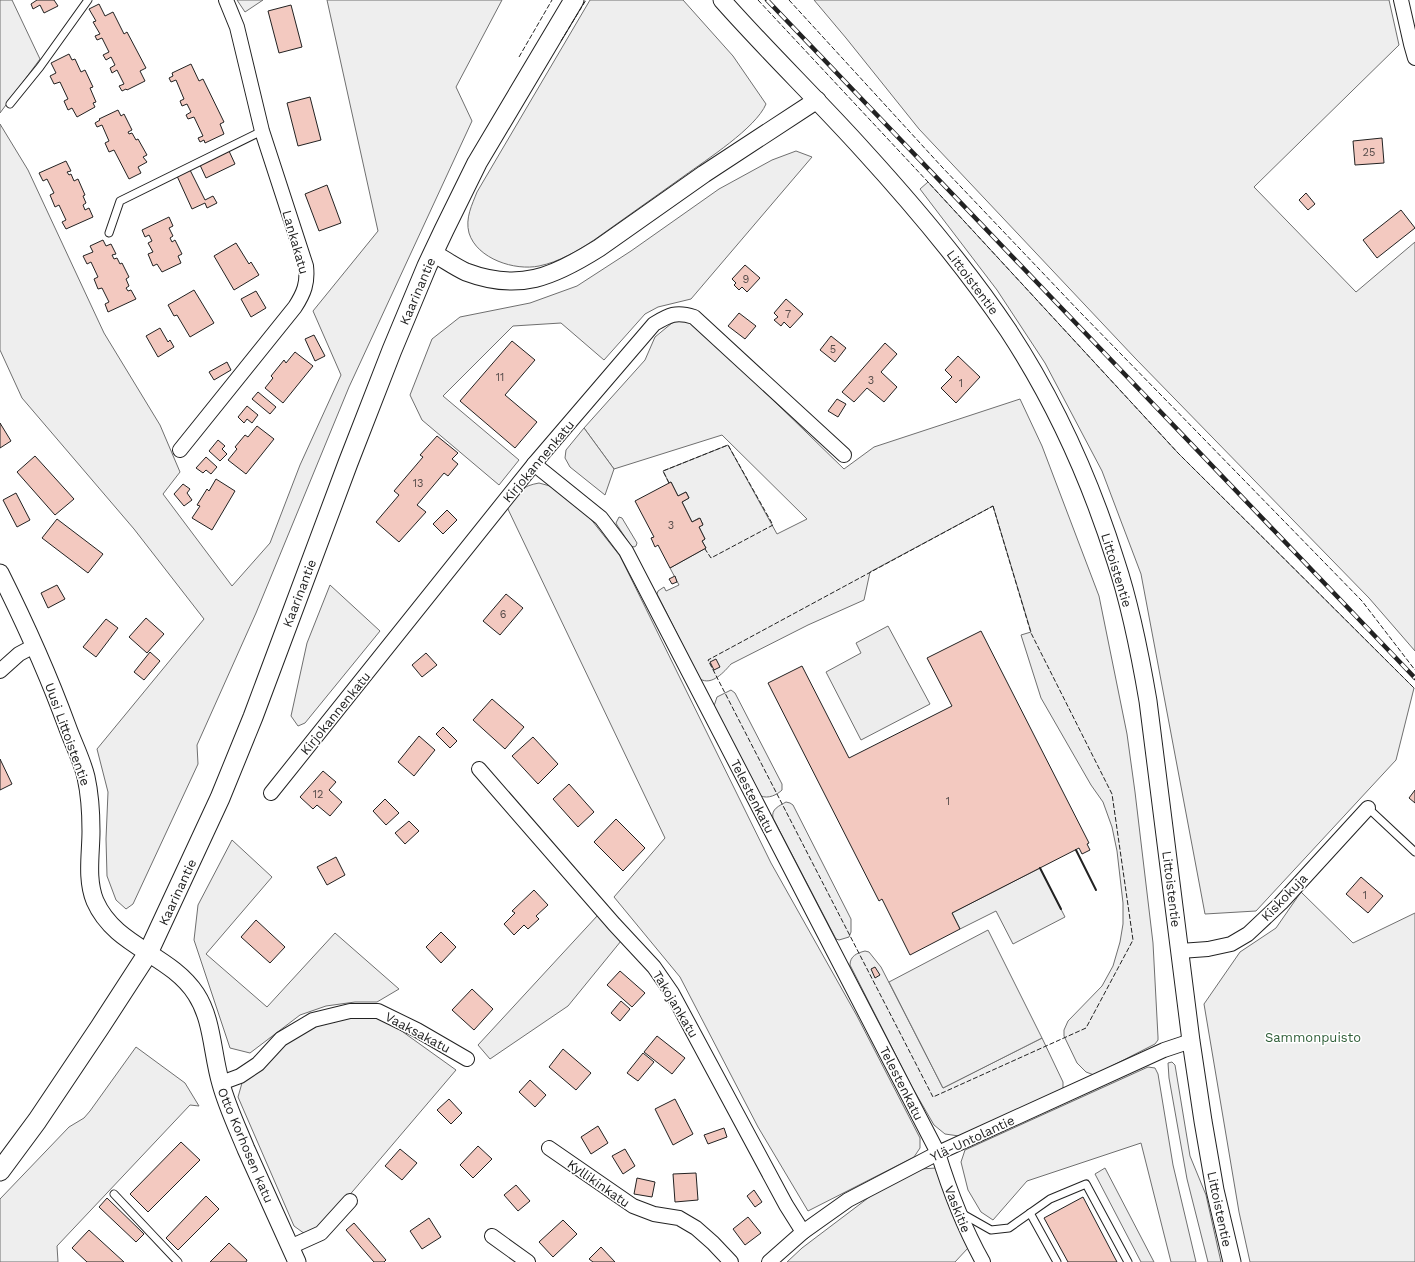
<svg xmlns="http://www.w3.org/2000/svg" width="1415" height="1262" viewBox="0 0 1415 1262" font-family="'Work Sans',sans-serif">
  <rect width="100%" height="100%" fill="#fff"/>
  <g fill="#eee" stroke="#6f6f6f">
    <polygon points="0,0 12,0 40,59 0,113"/>
    <polygon points="237,0 263,0 245,12"/>
    <polygon points="327,0 502,0 456,87 472,121 349,387 256,613 197,745 198,764 133,904 126,909 116,900 107,876 106,839 108,792 97,749 204,619 134,529 22,398 0,350 0,124 28,170 104,333 160,425 180,472 163,494 232,586 270,543 300,465 341,375 313,311 378,231"/>
    <path d="M 590,0 L 683,0 L 733,56 L 766,104 C 756,128 706,160 684,176 C 654,197 624,219 594,240 C 577,251 559,262 539,266 C 515,271 477,259 469,233 C 465,218 472,205 477,192 Z"/>
    <polygon points="814,0 1389,0 1399,45 1254,187 1356,292 1415,242 1415,651 1369,598 1135,358 919,129 846,38"/>
    <polygon points="796,151 812,157 691,299 658,307 645,314 604,360 561,323 513,326 443,396 519,460 499,485 422,420 410,395 432,339 460,317 530,303 577,286 631,251 719,189 772,160"/>
    <polygon points="928,182 1178,453 1414,688 1396,760 1256,911 1205,914 1141,574 1102,471 1045,363 997,290 920,189"/>
    <path d="M 681,318 L 694,323 L 844,469 L 874,447 L 1020,399 L 1042,446 L 1099,596 L 1127,734 L 1135,792 L 1153,943 L 1158,1037 L 1158,1040 L 1155,1044 L 1094,1075 L 1086,1072 L 1077,1063 L 1064,1036 L 1064,1030 L 1068,1021 L 1102,986 L 1113,966 L 1120,942 L 1123,924 L 1123,903 L 1117,851 L 1112,827 L 1103,802 L 1091,785 L 1041,698 L 1021,635 L 1031,632 L 993,506 L 870,572 L 864,600 L 808,625 L 731,664 C 724,672 712,686 700,679 L 657,594 L 658,591 L 664,587 L 666,591 L 679,585 L 670,568 L 706,548 L 702,541 L 705,539 L 699,527 L 703,524 L 699,518 L 692,522 L 682,502 L 689,498 L 686,492 L 678,496 L 671,482 L 669,483 L 663,471 L 728,445 L 777,534 L 807,519 L 722,435 L 614,469 L 584,428 L 645,360 L 655,337 L 672,323 Z"/>
    <path d="M 539,483 L 550,486 L 586,513 L 620,556 L 771,863 L 857,1016 L 920,1138 L 920,1148 L 914,1157 L 808,1211 L 758,1127 L 680,977 L 614,897 L 665,838 L 506,505 C 517,492 522,486 539,483 Z"/>
    <polygon points="619,517 622,518 637,543 636,546 634,547 631,546 617,525 616,523"/>
    <polygon points="330,585 380,631 305,723 298,726 291,716 307,643"/>
    <path d="M 731,690 L 735,693 L 782,784 L 782,790 C 777,795 768,799 761,796 L 714,706 L 717,697 Z"/>
    <path d="M 786,802 L 790,803 L 793,805 L 851,919 L 851,932 L 849,937 L 839,940 L 836,939 L 773,818 C 771,809 779,806 786,802 Z"/>
    <polygon points="232,840 272,877 206,954 267,1007 335,933 399,989 377,1002 355,1002 326,1006 300,1015 250,1053 230,1048 194,940 198,905"/>
    <polygon points="1301,892 1353,943 1415,913 1415,1262 1250,1262 1239,1212 1204,1004 1240,952 1276,928"/>
    <polygon points="598,915 621,941 568,1006 490,1059 478,1045"/>
    <path d="M 865,951 L 869,952 L 881,967 L 943,1088 L 1042,1038 L 1063,1082 L 1063,1089 L 959,1136 L 945,1134 L 934,1125 L 912,1087 L 850,965 C 850,956 857,953 865,951 Z"/>
    <polygon points="351,1017 375,1017 396,1027 456,1070 347,1198 314,1232 305,1234 294,1226 238,1097 242,1083 280,1048 301,1034 320,1025"/>
    <polygon points="136,1047 185,1083 199,1106 190,1105 57,1246 58,1262 0,1262 0,1199 69,1127 84,1118 90,1111"/>
    <polygon points="1172,1062 1175,1065 1190,1156 1206,1195 1221,1262 1208,1262 1187,1179 1169,1078 1168,1063"/>
    <polygon points="1148,1067 1155,1068 1158,1074 1173,1165 1196,1262 1171,1262 1141,1143 1027,1181 993,1220 981,1212 968,1190 961,1162 965,1150"/>
    <polygon points="936,1168 968,1248 955,1262 787,1262 802,1248 876,1192 921,1169"/>
  </g>
  <g fill="#ededed" stroke="#6f6f6f">
    <polygon points="584,428 614,469 605,495 570,467 565,458 566,450"/>
    <polygon points="888,626 930,704 861,740 826,672 861,653 856,643"/>
    <polygon points="1040,868 1065,917 1013,944 996,911 960,929 952,913"/>
    <polygon points="988,930 1042,1038 943,1088 889,982"/>
    <polygon points="1105,1168 1154,1262 1141,1262 1095,1174"/>
  </g>
  <g fill="#f3c9c0" stroke="#222">
    <polygon points="37,0 54,0 58,6 44,13 40,5 33,9 31,4"/>
    <polygon points="99,4 105,16 113,12 124,34 127,32 146,68 140,71 145,81 127,90 126,89 122,91 119,86 124,84 117,70 112,73 110,68 115,65 111,57 106,60 103,55 109,52 102,38 97,40 95,36 100,34 93,22 96,21 89,9"/>
    <polygon points="291,5 302,47 279,53 268,11"/>
    <polygon points="69,54 72,60 75,59 81,72 85,70 93,87 90,88 96,102 93,103 95,107 77,117 72,108 68,110 64,101 68,99 60,82 54,84 50,76 56,73 51,63"/>
    <polygon points="191,64 199,81 203,79 224,122 220,124 224,134 205,143 204,140 200,142 198,138 203,136 194,117 188,119 186,115 191,112 187,104 182,106 180,101 184,99 176,80 171,82 169,78 173,76 172,73"/>
    <polygon points="310,97 321,140 298,146 287,103"/>
    <polygon points="118,110 121,116 124,114 132,130 128,132 129,134 132,133 136,140 138,139 147,155 143,157 147,162 138,167 141,173 129,179 114,150 109,152 105,143 109,141 102,125 97,127 95,123 100,120 99,119"/>
    <polygon points="1382,138 1384,163 1355,165 1353,141"/>
    <polygon points="229,151 235,164 206,178 200,165"/>
    <polygon points="66,161 71,171 67,172 69,175 71,174 74,181 78,179 85,195 83,196 86,203 83,205 85,210 89,208 93,217 66,229 62,222 66,220 59,205 55,207 50,195 54,193 47,179 43,181 39,173"/>
    <polygon points="190,170 205,200 213,196 217,203 207,208 205,203 192,209 177,176"/>
    <polygon points="327,185 341,223 319,231 305,194"/>
    <polygon points="1306,193 1315,204 1308,210 1299,200"/>
    <polygon points="1401,210 1415,228 1377,258 1363,240"/>
    <polygon points="169,217 173,226 169,228 173,236 170,238 172,242 175,240 182,254 178,256 181,263 162,272 157,264 153,266 148,254 153,252 148,243 152,241 149,235 145,237 142,230"/>
    <polygon points="103,240 106,246 111,244 116,254 112,255 114,259 117,258 120,264 122,263 129,277 126,279 129,286 126,288 128,291 131,290 136,299 108,312 105,304 109,302 102,288 98,289 94,279 98,277 91,262 87,264 83,256 93,252 90,246"/>
    <polygon points="236,243 249,264 251,262 259,275 234,290 214,256"/>
    <polygon points="745,265 760,278 747,292 742,287 739,290 734,285 736,283 732,279"/>
    <polygon points="194,290 214,323 190,337 177,315 174,316 168,305"/>
    <polygon points="256,291 266,308 251,317 241,299"/>
    <polygon points="786,299 803,314 790,328 784,322 781,326 774,320 778,317 774,313"/>
    <polygon points="739,313 756,326 745,339 728,326"/>
    <polygon points="160,328 168,342 170,340 174,347 158,357 146,336"/>
    <polygon points="314,335 325,356 315,361 305,339"/>
    <polygon points="831,336 846,348 835,362 820,350"/>
    <polygon points="512,341 535,360 505,395 537,422 515,448 460,401"/>
    <polygon points="885,343 897,354 881,372 897,387 884,402 867,388 854,402 842,392"/>
    <polygon points="295,352 313,366 283,403 265,388 273,378 271,376 284,360 286,363"/>
    <polygon points="958,356 980,377 956,403 941,388 952,377 945,370"/>
    <polygon points="227,362 231,370 214,380 209,372"/>
    <polygon points="258,392 276,407 270,414 252,399"/>
    <polygon points="837,399 846,404 838,417 828,411"/>
    <polygon points="247,406 258,415 252,423 247,419 244,423 238,417"/>
    <polygon points="0,423 11,441 0,448"/>
    <polygon points="257,426 274,439 246,474 228,460 237,449 235,447 245,435 248,437"/>
    <polygon points="437,436 458,453 452,459 458,464 448,476 444,473 417,505 426,512 399,542 376,522 399,495 394,491 423,457 420,455"/>
    <polygon points="218,440 225,446 222,449 227,454 220,461 209,451"/>
    <polygon points="35,456 74,499 55,515 17,472"/>
    <polygon points="206,457 217,467 211,474 206,470 203,473 196,468"/>
    <polygon points="216,479 235,491 212,530 192,518 200,506 197,505 207,489 209,491"/>
    <polygon points="671,482 678,496 686,492 689,498 682,502 692,522 700,518 703,525 699,527 705,539 702,541 706,548 670,568 658,545 655,547 651,538 654,537 635,501"/>
    <polygon points="183,484 190,489 187,493 192,500 184,506 174,494"/>
    <polygon points="16,493 30,520 17,527 3,500"/>
    <polygon points="447,510 457,520 443,534 433,524"/>
    <polygon points="57,519 103,554 88,573 42,538"/>
    <polygon points="675,576 677,582 672,584 669,579"/>
    <polygon points="57,585 65,599 48,608 41,593"/>
    <polygon points="506,594 523,608 500,635 483,621"/>
    <polygon points="146,618 164,634 147,653 129,637"/>
    <polygon points="106,619 118,628 96,657 83,647"/>
    <polygon points="981,631 1089,843 1087,844 1090,850 1082,854 1079,848 952,913 960,929 910,955 882,899 879,901 768,683 802,666 849,758 952,706 927,658"/>
    <polygon points="150,652 160,661 144,680 134,672"/>
    <polygon points="426,653 437,665 422,677 412,665"/>
    <polygon points="716,659 720,667 714,670 710,662"/>
    <polygon points="492,699 524,727 505,749 473,720"/>
    <polygon points="443,727 457,741 450,748 436,734"/>
    <polygon points="419,736 435,750 414,776 398,762"/>
    <polygon points="533,737 558,764 538,784 512,756"/>
    <polygon points="0,759 12,784 0,790"/>
    <polygon points="323,771 336,782 329,790 342,802 330,816 317,805 313,809 300,797"/>
    <polygon points="569,784 594,812 578,827 553,799"/>
    <polygon points="1415,790 1415,803 1409,798"/>
    <polygon points="385,799 399,813 386,825 373,811"/>
    <polygon points="616,819 645,848 623,871 594,842"/>
    <polygon points="409,821 419,831 405,844 395,833"/>
    <polygon points="336,857 345,875 327,885 317,867"/>
    <polygon points="1361,877 1383,896 1368,913 1346,894"/>
    <polygon points="534,890 548,905 536,916 539,919 528,929 524,925 514,935 504,924 515,913 512,911"/>
    <polygon points="256,920 285,947 270,963 241,937"/>
    <polygon points="441,932 456,947 441,963 426,947"/>
    <polygon points="875,967 880,975 875,978 871,969"/>
    <polygon points="620,971 645,993 632,1007 607,985"/>
    <polygon points="472,989 493,1009 474,1030 452,1010"/>
    <polygon points="621,1001 630,1009 620,1021 611,1013"/>
    <polygon points="657,1036 685,1058 672,1074 644,1052"/>
    <polygon points="563,1049 591,1073 576,1090 549,1067"/>
    <polygon points="643,1053 654,1062 638,1081 627,1073"/>
    <polygon points="530,1080 546,1095 535,1107 519,1092"/>
    <polygon points="449,1099 462,1113 451,1124 437,1110"/>
    <polygon points="675,1099 693,1134 673,1145 655,1109"/>
    <polygon points="598,1126 608,1143 591,1154 581,1137"/>
    <polygon points="724,1128 727,1137 708,1144 704,1135"/>
    <polygon points="181,1142 200,1160 148,1212 130,1194"/>
    <polygon points="478,1146 492,1159 473,1178 460,1165"/>
    <polygon points="400,1149 417,1163 402,1180 385,1166"/>
    <polygon points="625,1149 635,1166 623,1174 612,1156"/>
    <polygon points="696,1173 698,1200 675,1202 673,1174"/>
    <polygon points="637,1178 655,1182 652,1197 634,1194"/>
    <polygon points="516,1185 530,1201 518,1211 504,1195"/>
    <polygon points="754,1190 762,1202 755,1207 747,1196"/>
    <polygon points="206,1196 219,1209 178,1250 166,1238"/>
    <polygon points="1083,1197 1117,1262 1068,1262 1044,1218"/>
    <polygon points="107,1198 144,1234 136,1242 99,1207"/>
    <polygon points="748,1217 761,1233 745,1245 733,1229"/>
    <polygon points="429,1218 441,1237 422,1249 410,1231"/>
    <polygon points="563,1220 577,1234 553,1257 539,1242"/>
    <polygon points="354,1223 386,1260 384,1262 374,1262 346,1230"/>
    <polygon points="89,1230 124,1262 87,1262 72,1248"/>
    <polygon points="229,1243 247,1260 246,1262 210,1262"/>
    <polygon points="601,1247 615,1262 593,1262 589,1259"/>
  </g>
  <g fill="none" stroke-linecap="round" stroke-linejoin="round">
    <g stroke="#222" stroke-width="9">
      <g id="service">
        <polyline points="10,104 40,67 88,0"/>
        <polyline points="109,233 120,201 262,131"/>
        <polyline points="1368,808 1415,852"/>
        <polyline points="114,1194 178,1262"/>
        <polyline points="961,1213 991,1230 1009,1228 1050,1199 1086,1184 1128,1262"/>
        <polyline points="1030,1213 1057,1262"/>
      </g>
    </g>
    <g stroke="#222" stroke-width="16">
      <g id="minor">
        <polyline points="1401,0 1411,44 1415,58"/>
        <path d="M 180,450 L 295,307 C 304,293 308,283 306,266 L 262,131 L 237,27 L 226,0"/>
        <path d="M 534,464 L 601,518 L 626,551 L 938,1153 C 950,1192 963,1226 983,1262"/>
        <polyline points="0,671 19,654 34,646"/>
        <polyline points="479,769 614,924 654,967 672,993 786,1205 803,1232"/>
        <path d="M 271,793 L 534,464 L 654,324 C 669,315 676,311 694,317 L 844,455"/>
        <polyline points="1180,951 1208,949 1231,944 1248,934 1281,903 1368,808"/>
        <polyline points="221,1083 240,1076 258,1064 281,1039 313,1020 350,1011 378,1011 417,1030 467,1059"/>
        <polyline points="549,1148 633,1206 654,1214 679,1218 696,1228 713,1243 731,1262"/>
        <polyline points="492,1236 528,1262"/>
        <polyline points="290,1247 321,1233 350,1201"/>
        <polyline points="769,1262 803,1232 848,1200 938,1153 1164,1050 1191,1041"/>
      </g>
    </g>
    <g stroke="#222" stroke-width="19">
      <g id="tertiary">
        <path d="M 722,0 C 767,51 817,99 863,150 C 915,207 965,266 1008,330 C 1054,400 1091,482 1116,562 C 1131,607 1140,654 1148,701 L 1191,1041 L 1203,1121 L 1215,1190 L 1232,1262"/>
        <path d="M 433,253 C 444,259 455,267 466,272 C 519,292 553,277 599,248 L 704,174 L 817,100"/>
        <path d="M 0,573 C 25,623 48,674 67,726 C 73,743 82,760 86,777 C 90,795 91,813 91,831 C 91,854 86,879 95,901 C 115,947 170,954 196,994 C 213,1020 212,1054 221,1084 C 227,1106 237,1127 246,1149 C 263,1187 280,1224 297,1262"/>
      </g>
    </g>
    <g stroke="#222" stroke-width="21">
      <polyline id="secondary" points="0,1171 37,1121 100,1027 148,953 220,798 253,717 348,463 392,350 427,266 444,230 477,163 574,0"/>
    </g>
    <use href="#service" stroke="#fff" stroke-width="7"/>
    <use href="#minor" stroke="#fff" stroke-width="14"/>
    <use href="#tertiary" stroke="#fff" stroke-width="17"/>
    <use href="#secondary" stroke="#fff" stroke-width="19"/>
    <g stroke="#222" stroke-width="4.5">
      <polyline id="rail" points="767,0 1415,678"/>
    </g>
    <use href="#rail" stroke="#fff" stroke-width="3" stroke-dasharray="9" stroke-linecap="butt"/>
    <g stroke="#222" stroke-width="1" stroke-dasharray="5 2" stroke-linecap="butt">
      <polyline points="758,0 928,182 1178,453 1415,689"/>
      <polyline points="789,0 942,167 1079,311 1362,601 1415,670"/>
      <polyline points="561,41 586,0"/>
      <polyline points="519,57 552,0"/>
      <polyline points="669,483 663,471 728,445 773,525 711,558 705,549"/>
      <polygon points="993,506 1031,633 1112,794 1133,940 1086,1028 933,1097 708,660"/>
    </g>
    <g stroke="#222" stroke-width="2">
      <polyline points="1076,850 1096,890"/>
      <polyline points="1040,868 1061,909"/>
    </g>
  </g>
  <g text-anchor="middle" stroke-width="3" stroke-linejoin="round" paint-order="stroke">
    <g font-size="11" fill="#564c4a">
      <text x="1369" y="156">25</text>
      <text x="746" y="283">9</text>
      <text x="788" y="318">7</text>
      <text x="833" y="353">5</text>
      <text x="500" y="381">11</text>
      <text x="871" y="384">3</text>
      <text x="961" y="387">1</text>
      <text x="418" y="487">13</text>
      <text x="671" y="529">3</text>
      <text x="503" y="618">6</text>
      <text x="318" y="798">12</text>
      <text x="948" y="805">1</text>
      <text x="1365" y="899">1</text>
    </g>
    <g font-size="13" fill="#222" stroke="#fff">
      <text transform="translate(296 242) rotate(74)" y="5">Lankakatu</text>
      <text transform="translate(973 282) rotate(53)" y="5">Littoistentie</text>
      <text transform="translate(417 291) rotate(-67)" y="5">Kaarinantie</text>
      <text transform="translate(538 461) rotate(-50)" y="5">Kirjokannenkatu</text>
      <text transform="translate(1117 570) rotate(73)" y="5">Littoistentie</text>
      <text transform="translate(299 593) rotate(-69)" y="5">Kaarinantie</text>
      <text transform="translate(335 713) rotate(-51)" y="5">Kirjokannenkatu</text>
      <text transform="translate(68 734) rotate(70)" y="5">Uusi Littoistentie</text>
      <text transform="translate(753 796) rotate(63)" y="5">Telestenkatu</text>
      <text transform="translate(1172 889) rotate(83)" y="5">Littoistentie</text>
      <text transform="translate(177 892) rotate(-65)" y="5">Kaarinantie</text>
      <text transform="translate(1284 897) rotate(-46)" y="5">Kiskokuja</text>
      <text transform="translate(676 1004) rotate(59)" y="5">Takojankatu</text>
      <text transform="translate(418 1032) rotate(28)" y="5">Vaaksakatu</text>
      <text transform="translate(902 1083) rotate(63)" y="5">Telestenkatu</text>
      <text transform="translate(972 1138) rotate(-25)" y="5">Ylä-Untolantie</text>
      <text transform="translate(246 1145) rotate(67)" y="5">Otto Korhosen katu</text>
      <text transform="translate(599 1183) rotate(35)" y="5">Kyllikinkatu</text>
      <text transform="translate(958 1209) rotate(68)" y="5">Vaskitie</text>
      <text transform="translate(1220 1209) rotate(78)" y="5">Littoistentie</text>
    </g>
    <g font-size="13" fill="#2f5e38" stroke="#fff">
      <text x="1313" y="1042">Sammonpuisto</text>
    </g>
  </g>
</svg>
